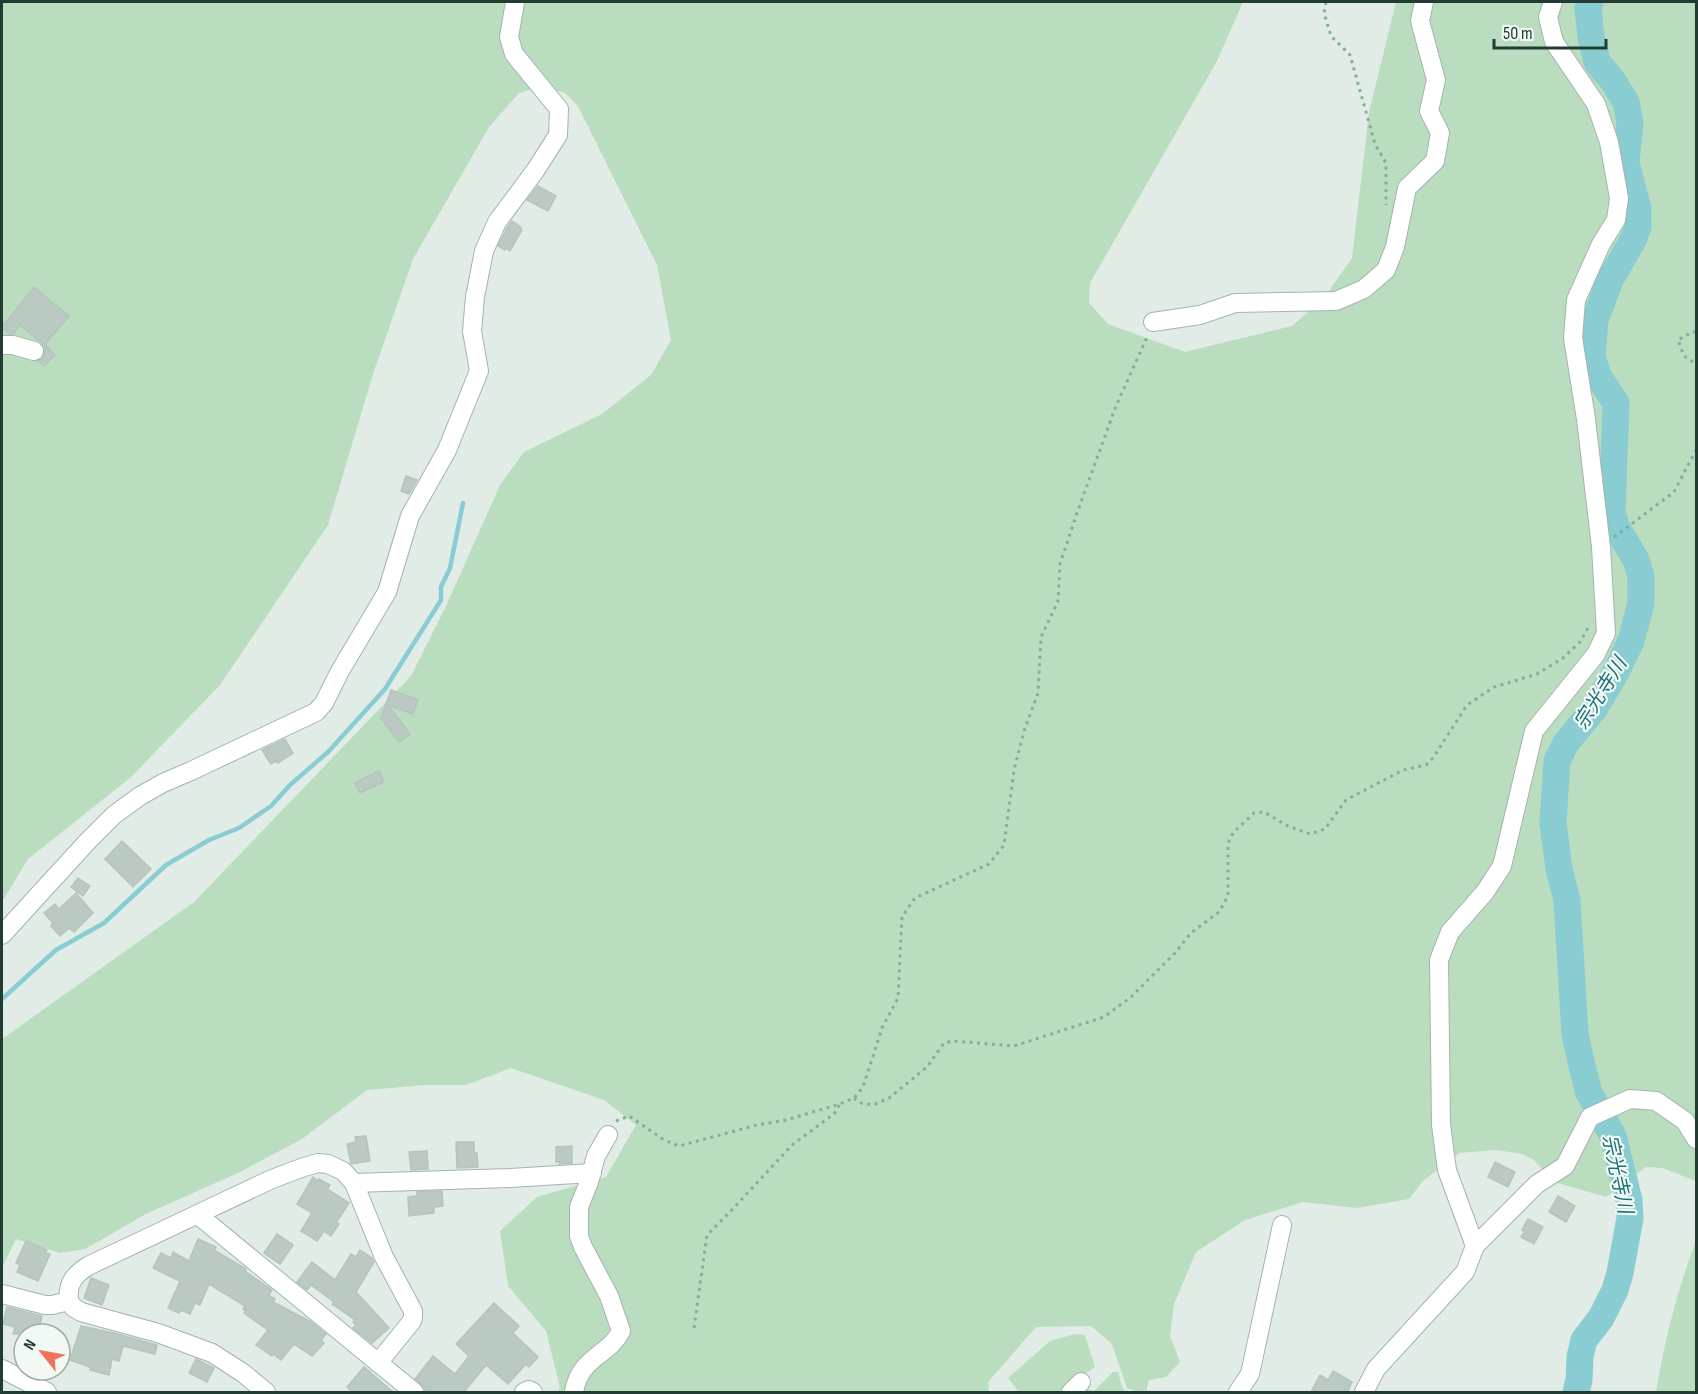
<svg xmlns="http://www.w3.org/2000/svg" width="1698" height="1394" viewBox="0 0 1698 1394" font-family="'Sofia Sans Condensed','Noto Sans JP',sans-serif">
  <rect width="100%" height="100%" fill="#e1ece6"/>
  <g fill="#baddc0">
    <polygon points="2,2 1243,2 1217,61 1090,283 1089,303 1108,324 1185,352 1292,326 1324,298 1352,258 1369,112 1396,2 1696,2 1696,1181 1662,1168 1646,1167 1606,1197 1554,1182 1534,1160 1522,1154 1496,1150 1459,1153 1423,1181 1409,1199 1357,1208 1303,1202 1245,1220 1196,1252 1174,1304 1170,1336 1180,1362 1166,1377 1149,1380 1146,1392 1138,1392 1127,1388 1112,1344 1091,1326 1036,1327 988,1382 989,1392 558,1392 560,1387 546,1331 508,1286 500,1231 537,1197 606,1177 636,1125 604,1100 511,1068 466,1085 426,1085 367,1090 302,1139 240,1172 146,1214 85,1249 60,1253 16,1239 2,1268 2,1039 194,902 411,676 447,604 500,485 524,452 602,414 651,375 671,340 657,265 578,106 565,93 543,86 519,93 489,127 413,259 374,371 328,525 220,685 130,778 28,859 2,902"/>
    <path d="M 1696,1240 L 1696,1392 L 1656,1392 C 1665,1338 1677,1292 1696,1240 Z"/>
    <polygon points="1075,1334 1085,1335 1095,1367 1078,1379 1067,1392 1019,1392 1008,1378 1050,1341"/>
    <polygon points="1113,1372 1118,1372 1122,1387 1126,1392 1077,1392 1082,1388 1094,1391"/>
  </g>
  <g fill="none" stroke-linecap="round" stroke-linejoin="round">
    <polyline stroke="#89ccd1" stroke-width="4.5" points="2,999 56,950 104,923 166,865 209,840 239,828 271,806 290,785 328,752 385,689 441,600 441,587 450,568 463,503"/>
    <polyline stroke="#89ccd1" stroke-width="27" points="1576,1392 1579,1380 1580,1357 1584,1340 1601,1318 1615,1290 1620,1273 1630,1218 1629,1200 1613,1136 1589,1093 1582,1066 1575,1034 1567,900 1559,869 1553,823 1557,761 1566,743 1594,709 1615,674 1631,641 1641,603 1641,576 1636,560 1617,528 1612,513 1616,403 1598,376 1592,356 1595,320 1610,280 1633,240 1638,227 1638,209 1626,163 1630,123 1626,102 1613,81 1597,62 1591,37 1588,8 1590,2"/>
  </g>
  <g fill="#bac9c2" stroke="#b4c5bc" stroke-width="1.5">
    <polygon points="538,186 556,196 548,211 527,200"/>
    <polygon points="512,221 521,227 520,228 522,230 510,251 506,248 505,250 498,246 507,228"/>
    <polygon points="34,287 69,316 45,344 55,355 44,366 38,361 42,359 45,354 45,348 42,343 20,325 13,334 9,334 2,327"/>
    <polygon points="406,476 417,480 409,494 401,491"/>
    <polygon points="391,690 418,700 413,714 388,705 410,734 399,742 381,718"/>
    <polygon points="285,739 293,753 278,763 276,761 271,764 262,750"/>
    <polygon points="379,771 384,782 360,793 355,783"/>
    <polygon points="122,841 151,869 133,887 105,859"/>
    <polygon points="78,878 90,886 83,896 71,887"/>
    <polygon points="76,893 93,913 74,932 69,928 60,936 51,926 53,923 44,913 55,904 59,909"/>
    <polygon points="366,1136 370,1161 351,1164 347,1144 356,1142 355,1137"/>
    <polygon points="456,1142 474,1142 474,1153 477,1153 478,1167 457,1168"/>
    <polygon points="572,1146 572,1163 559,1164 559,1162 556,1162 556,1147"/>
    <polygon points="427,1151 428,1169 411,1170 409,1152"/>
    <polygon points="1495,1162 1515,1172 1508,1187 1488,1177"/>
    <polygon points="313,1177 318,1181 319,1179 330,1185 327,1189 349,1203 336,1223 339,1224 331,1236 324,1231 317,1241 301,1231 312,1213 297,1204"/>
    <polygon points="442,1191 443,1206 434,1207 434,1213 409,1216 408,1197 417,1196 417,1192"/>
    <polygon points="1558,1196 1575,1206 1566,1222 1549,1212"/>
    <polygon points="1528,1219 1543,1227 1534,1244 1521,1237 1525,1232 1522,1230"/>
    <polygon points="277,1234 293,1245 280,1264 264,1253"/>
    <polygon points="198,1239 216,1247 214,1250 246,1269 245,1271 272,1290 269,1295 275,1299 273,1302 311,1322 326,1334 321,1340 324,1343 312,1356 294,1344 281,1360 273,1354 272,1356 256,1345 268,1330 244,1313 246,1311 243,1309 245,1306 209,1284 200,1305 195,1303 190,1314 181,1310 179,1313 168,1308 180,1281 153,1268 161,1253 171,1258 173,1252 189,1261"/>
    <polygon points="26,1241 47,1250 45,1253 50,1254 38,1281 17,1272 20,1265 16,1263"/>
    <polygon points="360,1250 372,1258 374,1262 356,1292 389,1328 372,1343 353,1328 356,1325 353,1322 355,1320 332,1304 334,1302 311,1285 307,1290 297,1282 312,1262 335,1280 351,1254 356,1257"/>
    <polygon points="91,1278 109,1285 102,1305 84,1298"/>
    <polygon points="494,1303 519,1326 513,1333 538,1357 529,1367 526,1364 508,1384 486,1365 464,1392 425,1392 424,1388 415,1379 433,1356 455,1374 469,1356 456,1344"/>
    <polygon points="7,1307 42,1316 39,1328 34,1326 32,1334 13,1334 15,1327 3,1324"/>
    <polygon points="81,1326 114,1333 157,1345 155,1354 123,1346 119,1361 112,1359 109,1375 90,1370 90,1367 70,1360"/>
    <polygon points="196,1359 214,1368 207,1382 189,1373"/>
    <polygon points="364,1367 393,1392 353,1392 347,1387"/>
    <polygon points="1333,1371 1352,1382 1348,1391 1351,1392 1311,1392 1320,1375 1328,1380"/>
  </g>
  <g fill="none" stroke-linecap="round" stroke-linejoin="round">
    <g stroke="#a4b4ad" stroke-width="20">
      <g id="minor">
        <polyline points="1153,322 1200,315 1235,303 1336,301 1364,289 1386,270 1395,247 1407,188 1435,161 1440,133 1429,111 1436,80 1420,21 1424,2"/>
        <polyline points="2,345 13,345 34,351"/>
        <polyline points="2,935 87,842 114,815 140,796 163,783 191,771 316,712 324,703 340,671 387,592 410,516 447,450 479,371 472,331 475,297 484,251 497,222 535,171 558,135 559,109 514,54 509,37 515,2"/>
        <polyline points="354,1183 510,1178 592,1173"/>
        <polyline points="198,1215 414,1392"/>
        <polyline points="1475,1246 1447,1170 1441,1125 1439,960 1450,932 1485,892 1502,866 1534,731 1596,654 1606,633 1601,547 1586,419 1573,338 1576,300 1601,244 1616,220 1619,198 1609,142 1596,104 1554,42 1548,17 1553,2"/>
        <polyline points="2,1294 45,1305 52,1305 69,1301 73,1307 81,1312 158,1333 212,1353 243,1373 266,1392"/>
        <path d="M 69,1301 C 67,1283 74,1275 88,1266 L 272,1179 L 304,1167 L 318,1163 L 328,1164 L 343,1171 L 354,1183 L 384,1257 L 413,1311 L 413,1317 L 412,1321 L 378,1363"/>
        <polyline points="2,1369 47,1392"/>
        <polyline points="524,1392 529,1390 533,1392"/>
        <path d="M 574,1392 C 580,1356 609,1356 621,1331 L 609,1296 L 583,1247 L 579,1236 L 579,1207 L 589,1182 L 596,1156 L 608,1135"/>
        <polyline points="1071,1392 1081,1382"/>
        <polyline points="1238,1392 1250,1374 1282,1225"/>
        <polyline points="1364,1392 1376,1369 1465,1272 1475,1246 1537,1184 1565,1166 1590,1117 1630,1099 1656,1101 1685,1121 1696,1139"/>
      </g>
    </g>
    <g stroke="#82af9d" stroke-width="3" stroke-dasharray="3 4.5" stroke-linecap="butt">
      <polyline points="1326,2 1324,13 1331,36 1350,55 1375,144 1386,163 1386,205"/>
      <polyline points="1696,332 1692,332 1678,340 1684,356 1696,364"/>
      <polyline points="1614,537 1674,492 1696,450"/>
      <polyline points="854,1098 861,1103 873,1105 889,1098 927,1067 944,1043 953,1041 1014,1046 1104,1017 1131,997 1175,953 1191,933 1219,912 1228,896 1228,843 1233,833 1254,813 1264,812 1288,826 1310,834 1325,829 1346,800 1403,770 1426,765 1433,758 1467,705 1494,687 1537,674 1563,658 1580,642 1589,626"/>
      <polyline points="616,1121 629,1116 664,1140 679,1146 757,1125 786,1120 840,1104 854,1098 863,1087 882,1028 898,998 902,917 915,898 989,864 1004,845 1014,770 1024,731 1038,693 1041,637 1058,601 1060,564 1077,513 1116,406 1148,335"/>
      <polyline points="694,1328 707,1235 729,1213 792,1145 834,1114 840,1104"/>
    </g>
    <use href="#minor" stroke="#fff" stroke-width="18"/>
  </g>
  <g text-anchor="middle" stroke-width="4.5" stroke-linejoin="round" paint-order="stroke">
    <g font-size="20" font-style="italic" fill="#1c7178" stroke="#f2f8f4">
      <text transform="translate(1600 693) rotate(-58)" y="7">宗光寺川</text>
      <text transform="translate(1618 1174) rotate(78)" y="7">宗光寺川</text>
    </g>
  </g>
  <rect width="1698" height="1394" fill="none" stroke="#223c33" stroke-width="6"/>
  <g transform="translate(42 1352) rotate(301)"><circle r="28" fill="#f2f8f4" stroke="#9fada7" stroke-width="1.5"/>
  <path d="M0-4.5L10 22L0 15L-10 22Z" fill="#f1725a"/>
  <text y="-9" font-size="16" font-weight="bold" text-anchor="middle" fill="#223c33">N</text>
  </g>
  <path d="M1494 39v9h112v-9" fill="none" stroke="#223c33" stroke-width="3"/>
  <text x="1503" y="39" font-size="18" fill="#223c33" stroke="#f2f8f4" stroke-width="4.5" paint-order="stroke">50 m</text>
</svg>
